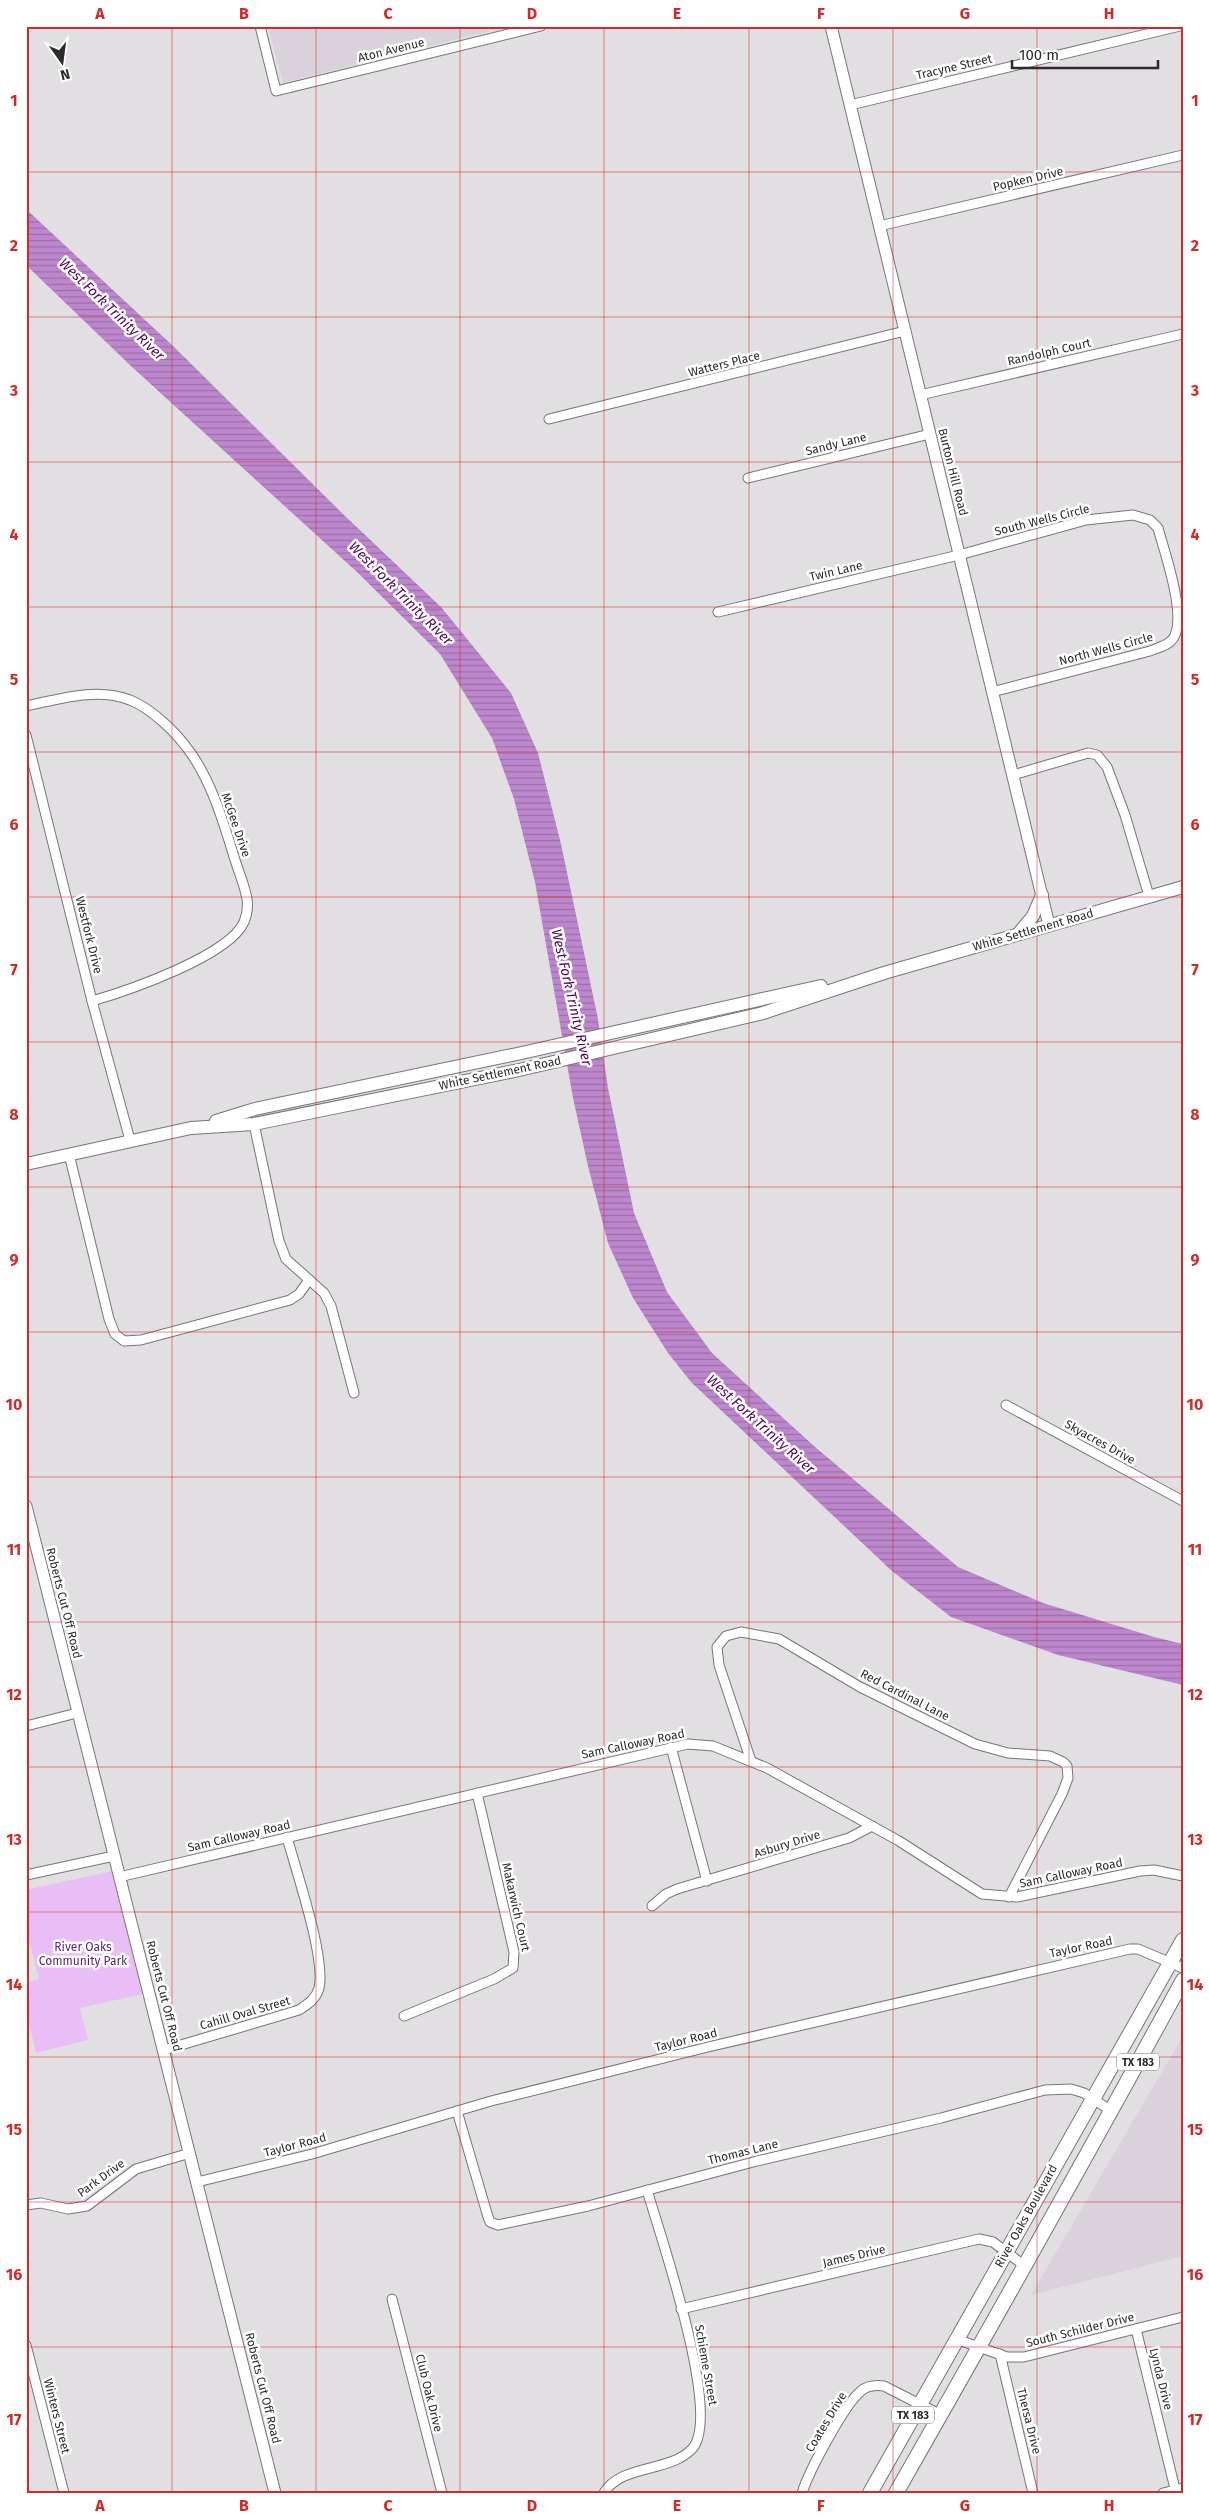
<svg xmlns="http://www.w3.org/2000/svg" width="1209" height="2519" viewBox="0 0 1209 2519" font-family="'Fira Sans',sans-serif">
  <defs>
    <pattern id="water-rules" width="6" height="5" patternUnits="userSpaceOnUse" patternTransform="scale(1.25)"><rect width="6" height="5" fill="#bd87ce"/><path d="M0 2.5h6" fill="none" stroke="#9a6fa7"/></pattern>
  </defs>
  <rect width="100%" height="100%" fill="#e1dfe2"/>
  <g fill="#d9d2db">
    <polygon points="268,26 510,26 283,83"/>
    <polygon points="1183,2036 1183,2256 1031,2295"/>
  </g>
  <polygon fill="#e9bef7" points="112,1871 143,1994 80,2008 88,2040 36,2053 29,2023 26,2024 26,1983 39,1979 26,1929 26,1890"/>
  <polygon fill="url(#water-rules)" points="26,209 173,346 344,515 441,607 511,693 538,753 561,844 598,1019 608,1088 634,1213 667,1292 712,1353 815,1447 958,1567 1043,1603 1154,1637 1183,1644 1183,1685 1058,1655 951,1617 892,1571 691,1382 668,1353 633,1298 608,1243 588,1166 573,1098 535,882 514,799 492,738 440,654 357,572 132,367 26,265"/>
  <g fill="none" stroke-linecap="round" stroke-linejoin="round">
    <g stroke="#777577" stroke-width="11">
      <g id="minor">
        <polyline points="260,26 276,91 541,26"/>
        <polyline points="850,105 1180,26"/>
        <polyline points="879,226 1183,155"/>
        <polyline points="920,395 1183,334"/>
        <polyline points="549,419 905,331"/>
        <polyline points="748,478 930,434"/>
        <path d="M 718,612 L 959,555 L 1086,520 L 1133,515 L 1150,520 L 1158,528 C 1164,551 1190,623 1171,641 C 1166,646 1157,648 1150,651 L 992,692"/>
        <path d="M 26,706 C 60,699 96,687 130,700 C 152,709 176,732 190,752 C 213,784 224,825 236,863 C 240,875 245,887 247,899 C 248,906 247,915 244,922 C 229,956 127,991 92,1001"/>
        <polyline points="26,735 92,1001 130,1140"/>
        <polyline points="1013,775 1088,753 1097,755 1107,767 1125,815 1149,896"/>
        <polyline points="254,1124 279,1241 286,1259 324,1293 331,1306 354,1393"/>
        <polyline points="69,1154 109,1319 115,1334 124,1341 141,1340 290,1300 299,1294 309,1280"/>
        <polyline points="1006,1405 1183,1501"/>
        <polyline points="26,1726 77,1713"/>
        <polyline points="671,1747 707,1881"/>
        <polyline points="751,1761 719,1665 717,1647 726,1636 741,1632 779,1639 860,1687 975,1744 1008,1753 1050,1756 1063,1762 1067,1766 1068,1778 1062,1794 1009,1897"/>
        <polyline points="26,1875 114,1856"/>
        <polyline points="119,1877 688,1744 713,1746 767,1768 899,1841 982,1894 1017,1897 1140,1871 1154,1870 1183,1876"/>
        <polyline points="652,1906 666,1894 677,1889 849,1838 872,1826"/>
        <polyline points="404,2016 494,1979 513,1968 514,1952 477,1793"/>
        <path d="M 164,2050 L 299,2010 C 308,2004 316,1999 319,1988 C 326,1958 296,1871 287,1837"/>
        <polyline points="457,2111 488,2217 490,2222 498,2225 588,2206 757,2161 941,2118 1045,2090 1071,2089 1084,2093 1110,2110"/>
        <polyline points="197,2182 312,2154 491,2101 708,2047 1130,1949 1138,1949 1183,1968"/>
        <polyline points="26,2205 41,2203 68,2209 87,2206 136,2169 190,2153"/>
        <polyline points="392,2299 442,2493"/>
        <polyline points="681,2309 979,2239 993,2242 1026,2267"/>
        <polyline points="1136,2329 1176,2493"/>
        <polyline points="956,2339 1007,2357 1024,2357 1183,2317"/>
        <polyline points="26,2345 64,2493"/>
        <polyline points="1000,2354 1033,2493"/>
        <path d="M 604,2493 C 621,2464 669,2473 692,2449 C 723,2416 660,2235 647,2190"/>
        <path d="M 802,2493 C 809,2471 844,2405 861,2391 C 868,2385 876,2385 884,2386 L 941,2415"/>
        <polyline points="1163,2493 1183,2488"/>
      </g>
    </g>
    <g stroke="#777577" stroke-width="13">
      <g id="tertiary">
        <polyline points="831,26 1049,925"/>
        <polyline points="26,1506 275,2493"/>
      </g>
    </g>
    <g stroke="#777577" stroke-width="14">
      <g id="secondary">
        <polyline points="1018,934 1033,916 1042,895"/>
        <polyline points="216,1121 255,1109 517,1054 821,986"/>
        <polyline points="26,1164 191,1128 254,1124 519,1070 763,1013 884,973 1183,887"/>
      </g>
    </g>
    <g stroke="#777577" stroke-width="16">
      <g id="primary">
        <polyline points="870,2493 1183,1940"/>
        <path d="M 896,2493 C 993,2323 1089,2152 1183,1980"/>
      </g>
    </g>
    <use href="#minor" stroke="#fff" stroke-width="9"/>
    <use href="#tertiary" stroke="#fff" stroke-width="11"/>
    <use href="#secondary" stroke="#fff" stroke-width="12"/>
    <use href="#primary" stroke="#fff" stroke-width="14"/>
  </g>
  <path fill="none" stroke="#d62828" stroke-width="1" stroke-opacity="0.55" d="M 172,26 L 172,2493M 316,26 L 316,2493M 460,26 L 460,2493M 604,26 L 604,2493M 749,26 L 749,2493M 893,26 L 893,2493M 1037,26 L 1037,2493M 26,172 L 1183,172M 26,317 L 1183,317M 26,462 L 1183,462M 26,607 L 1183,607M 26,752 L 1183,752M 26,897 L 1183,897M 26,1042 L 1183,1042M 26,1187 L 1183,1187M 26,1332 L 1183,1332M 26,1477 L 1183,1477M 26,1622 L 1183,1622M 26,1767 L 1183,1767M 26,1912 L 1183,1912M 26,2057 L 1183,2057M 26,2202 L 1183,2202M 26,2347 L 1183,2347"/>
  <g text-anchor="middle" stroke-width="5" stroke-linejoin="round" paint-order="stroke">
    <g fill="#fff" stroke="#6b6b6b" stroke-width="1">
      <rect x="1117" y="2053.5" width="42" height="17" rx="4"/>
      <rect x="892" y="2406.5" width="42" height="17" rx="4"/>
    </g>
    <g font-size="11" font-weight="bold" fill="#2c2b2c">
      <text x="1138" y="2066">TX 183</text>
      <text x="913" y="2419">TX 183</text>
    </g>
    <g font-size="12" fill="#2c2b2c" stroke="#fff">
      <text transform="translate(391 50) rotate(-14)" y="4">Aton Avenue</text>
      <text transform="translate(954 67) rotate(-13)" y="4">Tracyne Street</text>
      <text transform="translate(1028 179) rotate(-13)" y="4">Popken Drive</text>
      <text transform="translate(1049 352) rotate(-13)" y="4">Randolph Court</text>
      <text transform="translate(724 364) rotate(-14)" y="4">Watters Place</text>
      <text transform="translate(836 444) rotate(-14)" y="4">Sandy Lane</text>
      <text transform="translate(953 472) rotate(76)" y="4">Burton Hill Road</text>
      <text transform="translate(1042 520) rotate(-14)" y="4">South Wells Circle</text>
      <text transform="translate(836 571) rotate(-13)" y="4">Twin Lane</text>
      <text transform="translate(1106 649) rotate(-15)" y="4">North Wells Circle</text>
      <text transform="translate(236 825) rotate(71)" y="4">McGee Drive</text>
      <text transform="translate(1033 930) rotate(-16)" y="4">White Settlement Road</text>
      <text transform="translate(89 935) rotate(76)" y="4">Westfork Drive</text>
      <text transform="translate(500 1073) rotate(-12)" y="4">White Settlement Road</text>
      <text transform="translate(1100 1442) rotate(29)" y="4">Skyacres Drive</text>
      <text transform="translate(64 1603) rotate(76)" y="4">Roberts Cut Off Road</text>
      <text transform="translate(905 1695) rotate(27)" y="4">Red Cardinal Lane</text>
      <text transform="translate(633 1744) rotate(-12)" y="4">Sam Calloway Road</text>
      <text transform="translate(239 1836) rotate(-13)" y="4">Sam Calloway Road</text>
      <text transform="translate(787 1844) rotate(-17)" y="4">Asbury Drive</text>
      <text transform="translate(1071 1873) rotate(-12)" y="4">Sam Calloway Road</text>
      <text transform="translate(516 1907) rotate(77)" y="4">Makarwich Court</text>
      <text transform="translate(1081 1947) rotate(-12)" y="4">Taylor Road</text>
      <text transform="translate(164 1996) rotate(76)" y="4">Roberts Cut Off Road</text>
      <text transform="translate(245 2013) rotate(-16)" y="4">Cahill Oval Street</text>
      <text transform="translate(686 2040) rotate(-14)" y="4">Taylor Road</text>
      <text transform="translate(295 2145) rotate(-15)" y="4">Taylor Road</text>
      <text transform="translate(743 2152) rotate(-14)" y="4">Thomas Lane</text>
      <text transform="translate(101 2178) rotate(-36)" y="4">Park Drive</text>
      <text transform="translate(1026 2216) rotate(-61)" y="4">River Oaks Boulevard</text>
      <text transform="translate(854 2256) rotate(-13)" y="4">James Drive</text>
      <text transform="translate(1080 2330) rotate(-14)" y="4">South Schilder Drive</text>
      <text transform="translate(706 2365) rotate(80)" y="4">Schieme Street</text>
      <text transform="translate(1161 2379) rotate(76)" y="4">Lynda Drive</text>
      <text transform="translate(263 2388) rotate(76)" y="4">Roberts Cut Off Road</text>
      <text transform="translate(429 2393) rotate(76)" y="4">Club Oak Drive</text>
      <text transform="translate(57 2416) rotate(76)" y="4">Winters Street</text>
      <text transform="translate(1029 2421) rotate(76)" y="4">Thersa Drive</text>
      <text transform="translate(826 2422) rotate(-59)" y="4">Coates Drive</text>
    </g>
    <g font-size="12" fill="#601e73" stroke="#fff">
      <text x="83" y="1951">River Oaks<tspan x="83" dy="14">Community Park</tspan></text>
    </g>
    <g font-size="14" font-style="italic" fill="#4e0761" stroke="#fff">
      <text transform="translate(112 309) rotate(44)" y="5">West Fork Trinity River</text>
      <text transform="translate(401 593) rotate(45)" y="5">West Fork Trinity River</text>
      <text transform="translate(572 997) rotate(77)" y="5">West Fork Trinity River</text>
      <text transform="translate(761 1424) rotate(42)" y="5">West Fork Trinity River</text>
    </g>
  </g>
  <rect width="1209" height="2519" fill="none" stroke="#ffffff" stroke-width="55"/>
  <g transform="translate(62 62) rotate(166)" stroke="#ffffff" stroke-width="4" paint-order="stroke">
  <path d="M0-4L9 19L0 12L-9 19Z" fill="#2c2b2c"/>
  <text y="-8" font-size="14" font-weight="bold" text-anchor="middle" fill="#2c2b2c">N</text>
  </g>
  <path d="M1012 60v8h146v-8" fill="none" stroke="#2c2b2c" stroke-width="2.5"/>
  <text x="1019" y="60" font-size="15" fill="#2c2b2c" stroke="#ffffff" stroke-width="4" paint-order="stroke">100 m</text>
  <rect x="28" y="28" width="1154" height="2464" fill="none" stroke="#d62828" stroke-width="2"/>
  <g font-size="16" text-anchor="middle" font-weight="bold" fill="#d62828">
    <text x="100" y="19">A</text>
    <text x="244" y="19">B</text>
    <text x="388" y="19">C</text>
    <text x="532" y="19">D</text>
    <text x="677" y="19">E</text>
    <text x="821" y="19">F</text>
    <text x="965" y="19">G</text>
    <text x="1109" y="19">H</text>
    <text x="14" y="106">1</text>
    <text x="1195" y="106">1</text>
    <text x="14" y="251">2</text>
    <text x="1195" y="251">2</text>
    <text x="14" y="396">3</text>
    <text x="1195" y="396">3</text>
    <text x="14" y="540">4</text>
    <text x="1195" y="540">4</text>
    <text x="14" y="685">5</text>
    <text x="1195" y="685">5</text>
    <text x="14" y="830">6</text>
    <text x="1195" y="830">6</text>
    <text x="14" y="975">7</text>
    <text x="1195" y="975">7</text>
    <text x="14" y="1120">8</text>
    <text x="1195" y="1120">8</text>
    <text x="14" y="1265">9</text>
    <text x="1195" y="1265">9</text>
    <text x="14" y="1410">10</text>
    <text x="1195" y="1410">10</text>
    <text x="14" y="1555">11</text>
    <text x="1195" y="1555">11</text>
    <text x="14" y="1700">12</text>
    <text x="1195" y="1700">12</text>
    <text x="14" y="1845">13</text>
    <text x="1195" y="1845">13</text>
    <text x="14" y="1990">14</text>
    <text x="1195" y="1990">14</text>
    <text x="14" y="2135">15</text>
    <text x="1195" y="2135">15</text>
    <text x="14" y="2280">16</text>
    <text x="1195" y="2280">16</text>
    <text x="14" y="2425">17</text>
    <text x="1195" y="2425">17</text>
    <text x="100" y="2511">A</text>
    <text x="244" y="2511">B</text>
    <text x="388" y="2511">C</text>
    <text x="532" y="2511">D</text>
    <text x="677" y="2511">E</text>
    <text x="821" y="2511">F</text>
    <text x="965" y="2511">G</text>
    <text x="1109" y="2511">H</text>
  </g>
</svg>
